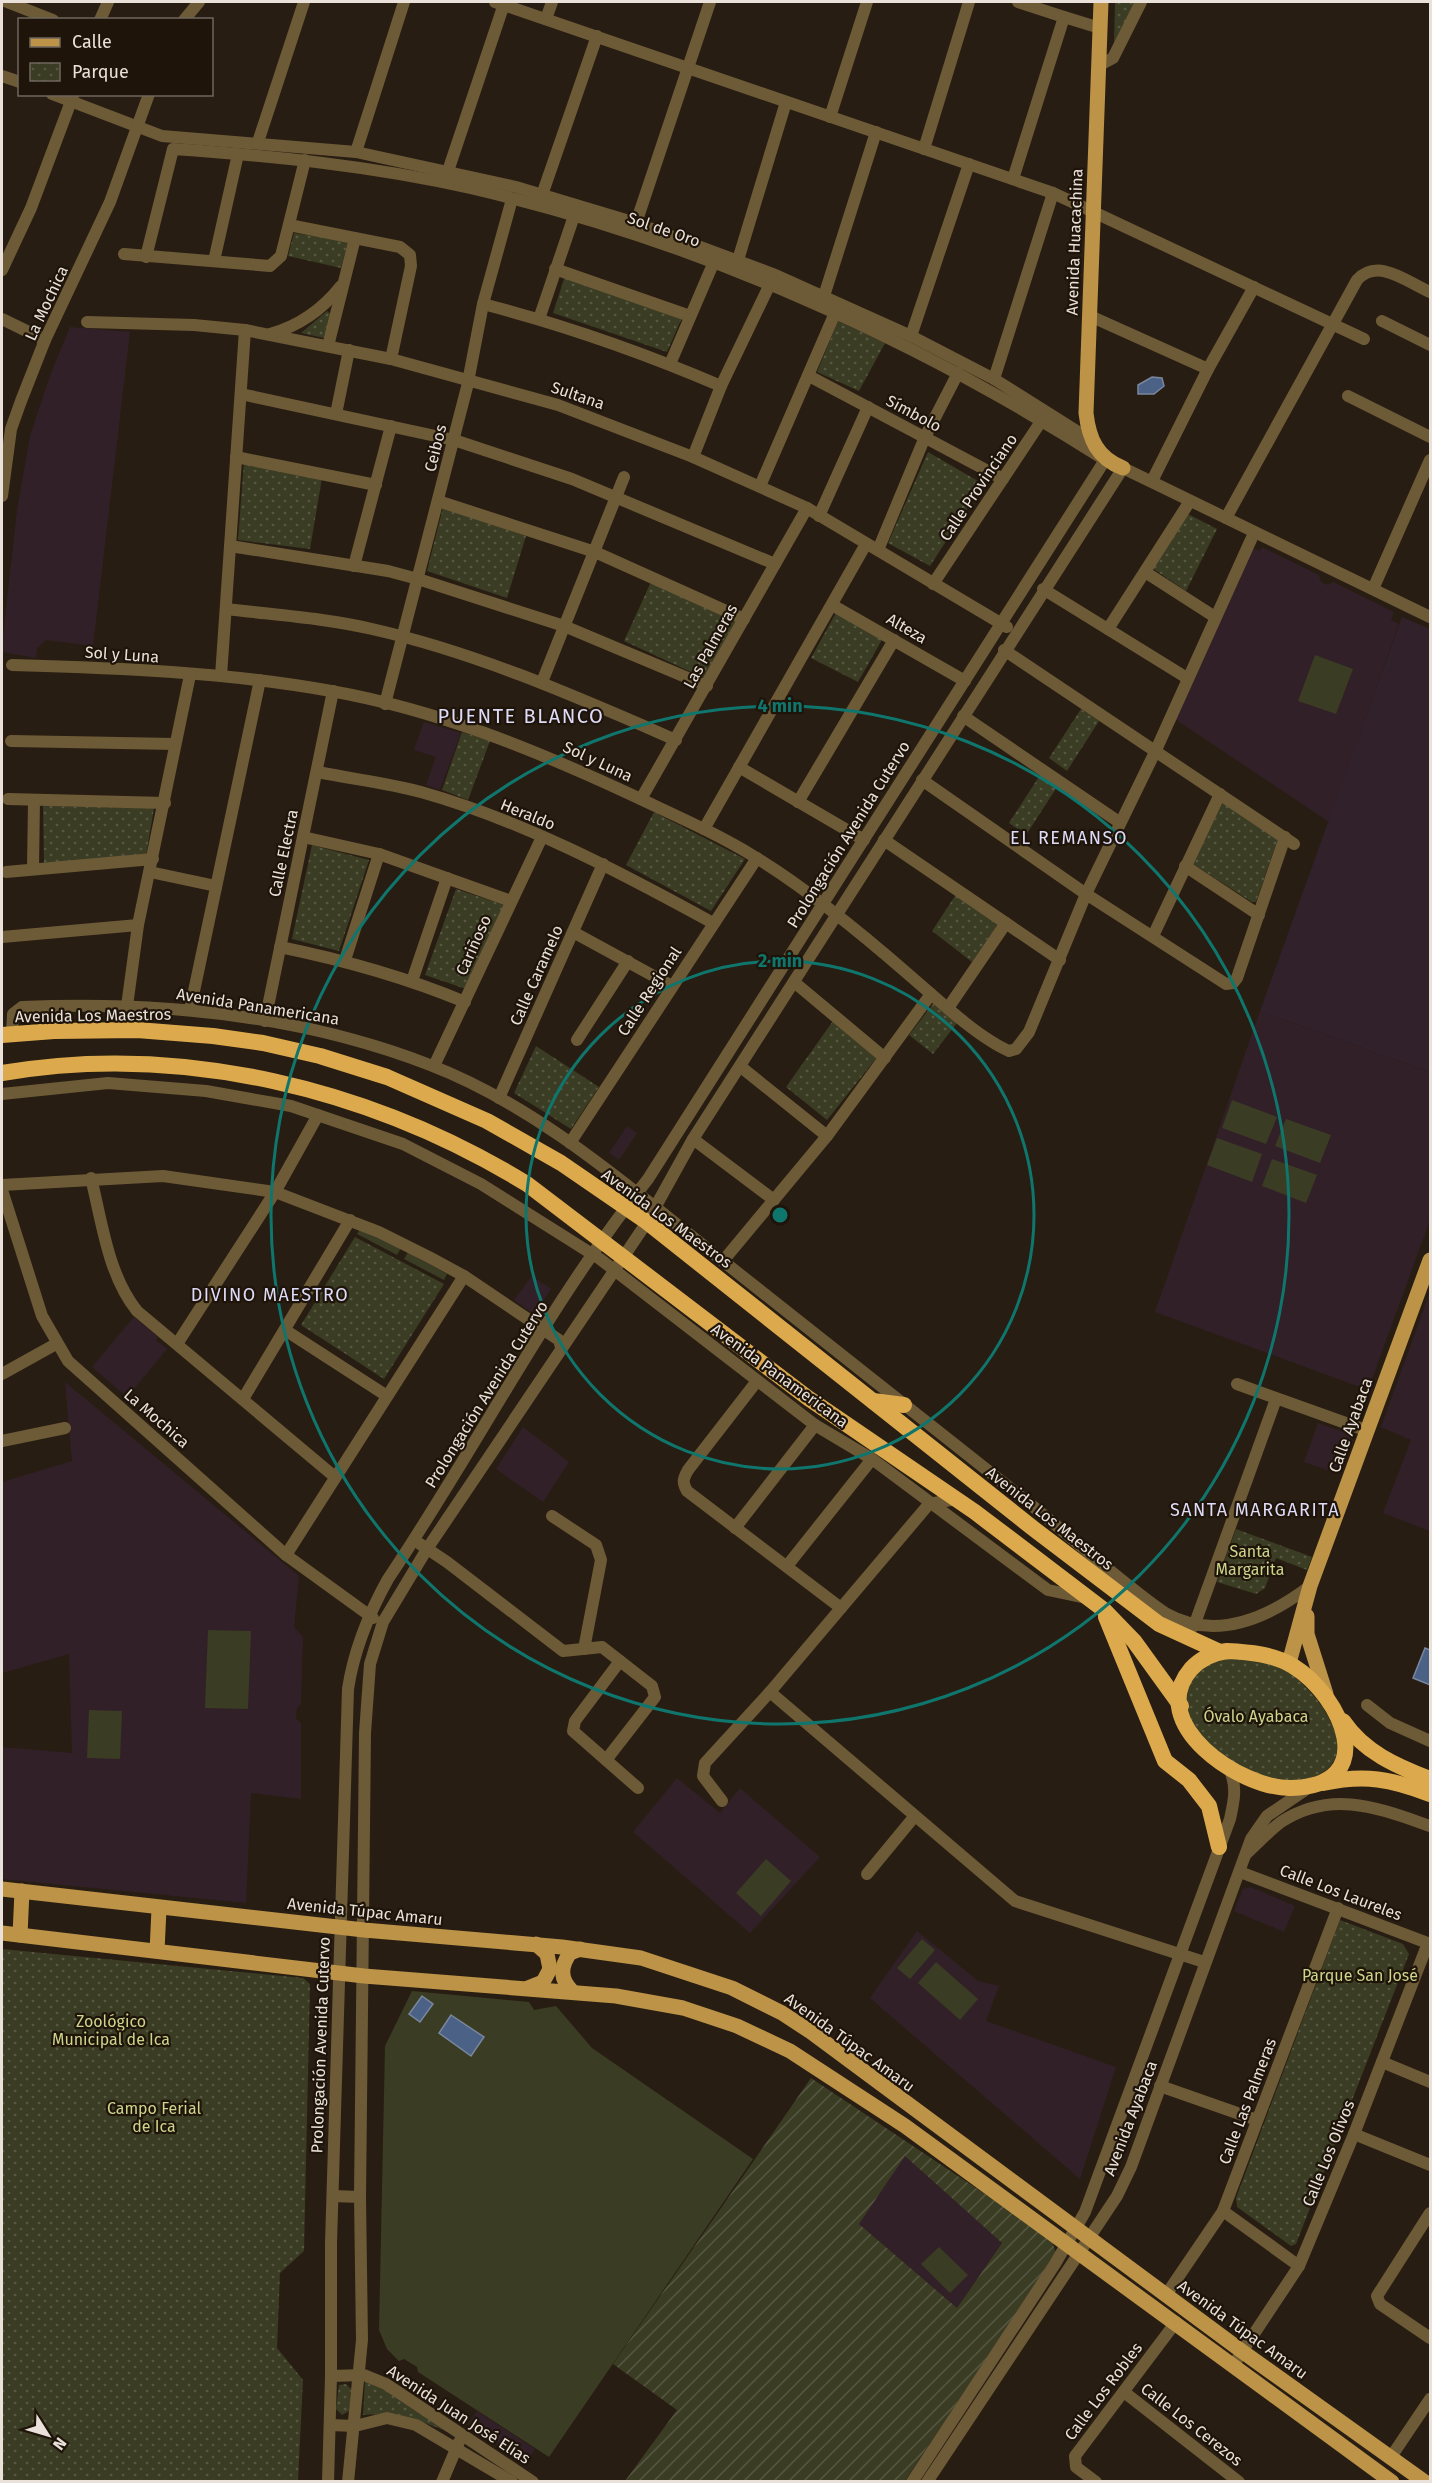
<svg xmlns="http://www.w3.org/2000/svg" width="1432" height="2483" viewBox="0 0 1432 2483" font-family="'Fira Sans',sans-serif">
  <defs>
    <pattern id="park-dots" width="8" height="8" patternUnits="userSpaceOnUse" patternTransform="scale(1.5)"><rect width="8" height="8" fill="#3a3c23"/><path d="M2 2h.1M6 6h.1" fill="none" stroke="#565842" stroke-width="1.8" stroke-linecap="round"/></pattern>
    <pattern id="garden-furrows" width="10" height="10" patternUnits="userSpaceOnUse" patternTransform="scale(1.5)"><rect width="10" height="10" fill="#3a3c23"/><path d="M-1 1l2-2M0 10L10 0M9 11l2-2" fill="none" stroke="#565842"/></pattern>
  </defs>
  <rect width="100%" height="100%" fill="#281d12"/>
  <g fill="#322028">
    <polygon points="70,327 130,332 93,646 46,640 37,648 36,658 2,652 2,646 17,510 30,436 51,373"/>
    <polygon points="1251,547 1260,551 1262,547 1319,575 1321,582 1328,585 1333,582 1394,612 1391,620 1399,624 1329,822 1172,717"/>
    <polygon points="424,722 461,733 440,790 426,785 436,757 414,750"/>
    <polygon points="1260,1011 1430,1072 1430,1220 1368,1390 1155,1312"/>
    <polygon points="627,1126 637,1133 619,1160 609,1153"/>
    <polygon points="532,1276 551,1289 534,1314 514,1300"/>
    <polygon points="1430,1292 1430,1531 1383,1513 1411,1440 1381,1427"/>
    <polygon points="134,1317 158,1337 156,1340 167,1349 127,1397 92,1367"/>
    <polygon points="65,1382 299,1576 294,1627 303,1637 301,1704 297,1708 296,1719 301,1723 301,1799 251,1793 246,1903 2,1879 2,1747 72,1753 69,1654 2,1673 2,1482 72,1461"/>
    <polygon points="1318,1423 1352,1435 1339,1474 1304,1462"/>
    <polygon points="523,1427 569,1462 543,1502 496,1469"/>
    <polygon points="677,1778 720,1813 740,1788 820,1857 750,1933 633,1832"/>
    <polygon points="1251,1887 1295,1906 1284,1932 1234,1911 1243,1889"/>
    <polygon points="917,1931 978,1981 999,1986 986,2021 1116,2067 1080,2179 870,1998"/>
    <polygon points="905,2155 1002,2243 957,2308 859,2224"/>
    <polygon points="477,2411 535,2449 526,2462 468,2424"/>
  </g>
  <polygon fill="#31212b" points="1402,617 1430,629 1430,1072 1260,1011"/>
  <g fill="#3a3c23">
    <polygon points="1315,655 1353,669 1336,714 1298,701"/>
    <polygon points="1232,1100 1277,1117 1266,1144 1222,1128"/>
    <polygon points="1286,1119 1331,1135 1320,1163 1275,1146"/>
    <polygon points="1217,1138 1262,1154 1252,1182 1207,1165"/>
    <polygon points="1272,1159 1317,1175 1306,1203 1262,1186"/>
    <polygon points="361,1228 401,1248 397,1255 357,1234"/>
    <polygon points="408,1252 447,1274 444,1280 404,1259"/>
    <polygon points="208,1630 251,1631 248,1709 205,1708"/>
    <polygon points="89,1710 122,1711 120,1759 87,1758"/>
    <polygon points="766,1859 791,1881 761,1916 736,1893"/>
    <polygon points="922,1939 935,1950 910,1979 897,1968"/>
    <polygon points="936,1962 978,1999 960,2020 918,1983"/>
    <polygon points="412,1991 529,2002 534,2010 556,2006 592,2048 753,2159 549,2457 418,2372 417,2367 404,2359 399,2361 387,2349 379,2330 385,2046"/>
    <polygon points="939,2247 968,2275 950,2293 921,2264"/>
  </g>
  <g fill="url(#park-dots)">
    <polygon points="1115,2 1135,2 1114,44"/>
    <polygon points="294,233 348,241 341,268 288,256"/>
    <polygon points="566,273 684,313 667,352 553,313"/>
    <polygon points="327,311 331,314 324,338 301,333"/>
    <polygon points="838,321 885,343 859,391 817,372"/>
    <polygon points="928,452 983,484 930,566 888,543"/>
    <polygon points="244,462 322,478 310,549 238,540"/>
    <polygon points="443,507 526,536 507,598 427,571"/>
    <polygon points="1186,513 1217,529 1186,591 1152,568"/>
    <polygon points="651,582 736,620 704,678 624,641"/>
    <polygon points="837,611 883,638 858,682 811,658"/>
    <polygon points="1081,709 1099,721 1067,771 1049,758"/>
    <polygon points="462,732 490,741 468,800 442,790"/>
    <polygon points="1042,772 1059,784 1026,835 1009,823"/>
    <polygon points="1224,800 1279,836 1256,902 1252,902 1193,864"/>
    <polygon points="43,806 154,808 146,856 44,863"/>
    <polygon points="654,812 745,859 711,911 626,865"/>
    <polygon points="312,845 369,860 339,951 292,939"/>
    <polygon points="456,889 504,905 466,989 425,975"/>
    <polygon points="957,893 1000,921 972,962 932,931"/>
    <polygon points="933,1004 957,1023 933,1054 909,1035"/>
    <polygon points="833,1021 878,1056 827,1120 786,1087"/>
    <polygon points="536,1046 599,1087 571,1129 514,1093"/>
    <polygon points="355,1237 444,1284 384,1379 301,1325"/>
    <polygon points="1236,1529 1312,1557 1307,1570 1276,1558 1265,1588 1256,1594 1217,1582"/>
    <path d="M 1247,1658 C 1262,1662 1277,1665 1290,1673 C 1314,1690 1364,1750 1320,1774 C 1299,1786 1256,1779 1236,1766 C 1228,1761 1220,1752 1212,1746 C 1207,1741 1198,1736 1195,1731 C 1188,1720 1185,1704 1181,1692 L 1210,1659 Z"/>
    <polygon points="1340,1920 1403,1944 1409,1954 1296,2244 1291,2246 1237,2207 1236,2198"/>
    <polygon points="2,1949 303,1978 310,1984 304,2251 280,2273 277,2348 303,2380 298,2481 2,2481"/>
    <path d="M 365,2381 L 383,2388 L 457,2436 C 426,2422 398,2411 363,2415 Z"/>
    <polygon points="346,2384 351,2389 349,2411 342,2415 336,2409 339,2385"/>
  </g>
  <path fill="url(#garden-furrows)" fill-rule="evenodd" d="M 811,2078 L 1051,2238 L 1056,2253 L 905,2481 L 625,2481 L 677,2410 L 613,2364 ZM 905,2156 L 1002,2243 L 957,2308 L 859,2224 Z"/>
  <g fill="#4b6186" stroke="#7a879f" stroke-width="1.5">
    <polygon points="1152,377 1162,378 1164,386 1154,394 1138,394 1138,385"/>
    <polygon points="1425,1648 1430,1650 1430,1685 1413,1678"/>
    <polygon points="422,1996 433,2004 420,2022 409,2014"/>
    <polygon points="451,2015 484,2037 471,2056 439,2033"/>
  </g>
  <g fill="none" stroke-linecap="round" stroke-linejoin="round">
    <g stroke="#6d5a37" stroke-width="12">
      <polyline points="7,2 53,20"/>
      <polyline points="495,2 1053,193 1364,339"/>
      <polyline points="1018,2 1064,17"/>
      <polyline points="546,19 552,2"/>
      <polyline points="100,20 108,2"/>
      <polyline points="184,20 199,2"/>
      <polyline points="1098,66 1113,58 1141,2"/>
      <polyline points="2,76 20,82"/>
      <polyline points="52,94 162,136 356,152 516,187 636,223 773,274 911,336 994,379 1091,440"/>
      <polyline points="830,117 867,2"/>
      <polyline points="258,142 304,2"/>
      <polyline points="924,149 969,2"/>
      <polyline points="356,152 404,2"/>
      <polyline points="448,171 504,4"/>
      <polyline points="1013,179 1064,17 1100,28"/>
      <polyline points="542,195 597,36"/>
      <polyline points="636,223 710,2"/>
      <polyline points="289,225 400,247 410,255 411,266 391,359"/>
      <polyline points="124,254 270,266 281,256 305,160"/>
      <path d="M 146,257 L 173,149 C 273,156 372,166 470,188 C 695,240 911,336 1105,460 L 648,1179 C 549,1303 477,1447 388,1579 C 368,1615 354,1649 348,1689 L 331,2243 L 331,2376 L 328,2482"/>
      <polyline points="738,260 786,102"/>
      <polyline points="214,261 238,154"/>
      <polyline points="555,269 690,316"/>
      <polyline points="2,270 31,208 73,96"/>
      <polyline points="824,296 876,132"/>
      <path d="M 483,304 C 564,325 644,353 721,386"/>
      <polyline points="1090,316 1208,369"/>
      <polyline points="2,319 45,340"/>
      <polyline points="539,319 574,216"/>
      <polyline points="1382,321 1430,345"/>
      <polyline points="87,322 194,325 245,330 391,359 558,405 693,457 807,508 1007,627"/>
      <path d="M 270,334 C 299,326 322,310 341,286"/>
      <polyline points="911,336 969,164"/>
      <polyline points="328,346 355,238"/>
      <polyline points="670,364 713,264"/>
      <polyline points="809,376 1003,479"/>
      <polyline points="994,379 1053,193"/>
      <polyline points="241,394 454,440 572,479 775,564"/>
      <polyline points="1348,396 1430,437"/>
      <polyline points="336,414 349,350"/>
      <polyline points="236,457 376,485"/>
      <polyline points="693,457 721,386 770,284"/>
      <polyline points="1152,481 1208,369 1254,287"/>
      <polyline points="760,486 835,313"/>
      <polyline points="2,496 11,429 21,401 45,340 110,202 149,94"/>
      <polyline points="438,501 595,552 744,619"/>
      <polyline points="819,516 868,407"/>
      <path d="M 1226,518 L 1357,280 C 1378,257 1407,282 1430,292"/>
      <polyline points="230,546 388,571 418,579 564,626 707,686"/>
      <polyline points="878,550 925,437 958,373"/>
      <polyline points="354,566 391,426"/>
      <polyline points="1145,572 1215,617"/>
      <polyline points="933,584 1042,420"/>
      <polyline points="1043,589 1187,678"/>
      <polyline points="1373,589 1430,460"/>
      <polyline points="832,605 965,681"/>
      <path d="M 227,609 C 275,615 325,618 372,629 C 478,653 577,697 676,740"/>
      <polyline points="1108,629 1190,501"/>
      <polyline points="1004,650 1294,844"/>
      <path d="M 12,665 C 118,668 226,672 331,691 C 438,710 535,750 632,795 C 674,815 716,833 755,857 C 809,890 861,933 908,974 C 936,998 977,1037 1009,1051 L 1016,1049 L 1029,1032 L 1086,894 L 1156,750 L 1254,533"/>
      <polyline points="221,676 245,330"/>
      <polyline points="542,682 624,477"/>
      <polyline points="385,704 467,387 483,304 512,199"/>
      <polyline points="963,716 1119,822"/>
      <polyline points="11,741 175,744"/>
      <polyline points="739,767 864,840"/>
      <path d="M 318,772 C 352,779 388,783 421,792 C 524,821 620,872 713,923"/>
      <polyline points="922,780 1086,894 1226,984 1233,983 1237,978 1285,837"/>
      <polyline points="8,799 165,803"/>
      <polyline points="641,799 807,508"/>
      <polyline points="798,802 894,640"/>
      <polyline points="704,829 866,544"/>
      <polyline points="303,837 379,854 511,901"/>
      <polyline points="884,840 1060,960"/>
      <polyline points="1185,866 1259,915"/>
      <polyline points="33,869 34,800"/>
      <polyline points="6,872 153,859"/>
      <polyline points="150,872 216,886"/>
      <polyline points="573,932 672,986"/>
      <polyline points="1153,936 1220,794"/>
      <polyline points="2,937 138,925"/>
      <path d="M 280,947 C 344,960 405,977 465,1002"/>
      <polyline points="345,960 379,854"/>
      <polyline points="412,981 447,878"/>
      <polyline points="794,982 885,1058"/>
      <polyline points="127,1006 138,925 190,675"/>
      <polyline points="948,1008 1006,923"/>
      <polyline points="190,1010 260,680"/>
      <polyline points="265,1021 333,691"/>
      <path d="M 12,1033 L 13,1014 L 22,1007 C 160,1001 301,1015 430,1065 C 534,1105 623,1182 709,1250 C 816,1335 923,1419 1030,1504 C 1075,1540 1118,1580 1165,1613 C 1216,1642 1268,1618 1310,1586"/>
      <polyline points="577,1040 628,961"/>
      <polyline points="434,1066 542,837"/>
      <polyline points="741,1067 827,1136"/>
      <polyline points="2,1094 108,1083 206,1091 291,1106 403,1144 481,1184 600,1259 815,1425 872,1459 1048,1590 1086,1598"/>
      <polyline points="499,1098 603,864"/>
      <polyline points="693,1139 774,1200"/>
      <polyline points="570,1143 757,858"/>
      <path d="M 91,1178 C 102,1222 108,1275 137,1311 L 335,1477"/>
      <polyline points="2,1185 163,1176 275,1192 379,1232 429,1257 464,1276 559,1340 561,1347"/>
      <polyline points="2,1190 42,1316 68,1361 286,1555 373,1618"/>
      <polyline points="723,1261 827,1136 931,994"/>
      <polyline points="285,1330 387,1396"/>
      <polyline points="177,1344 275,1192 318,1115"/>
      <polyline points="2,1374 56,1344"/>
      <path d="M 757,1381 L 688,1470 C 683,1479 682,1482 687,1491 L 841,1608"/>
      <polyline points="1237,1384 1368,1431"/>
      <polyline points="243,1399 350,1220"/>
      <polyline points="2,1441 65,1428"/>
      <polyline points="552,1516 596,1545 601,1560 584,1649"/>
      <polyline points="735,1528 815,1425"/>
      <polyline points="420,1544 447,1562 563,1651 602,1647 652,1686 655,1697 606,1760"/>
      <polyline points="286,1555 464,1276"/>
      <polyline points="787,1566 872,1459"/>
      <polyline points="1194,1626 1276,1399"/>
      <polyline points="620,1661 575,1721 573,1731 638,1788"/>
      <polyline points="770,1692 1015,1901 1204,1962"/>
      <polyline points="1367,1705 1390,1723 1430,1741"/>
      <polyline points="722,1801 703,1776 705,1763 770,1692 929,1504 956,1499"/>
      <path d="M 1247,1853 C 1258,1843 1269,1831 1281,1822 C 1332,1789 1378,1808 1430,1826"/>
      <polyline points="1240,1872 1430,1944"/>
      <polyline points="867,1874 914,1817"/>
      <polyline points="1382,2062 1430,2082"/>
      <polyline points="1160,2086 1257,2120"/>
      <polyline points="1354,2134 1430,2165"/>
      <polyline points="333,2196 360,2197"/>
      <polyline points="1223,2211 1299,2266"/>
      <polyline points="1430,2213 1377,2296 1380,2304 1430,2338"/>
      <polyline points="1166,2295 1223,2211 1338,1908"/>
      <polyline points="1234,2364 1299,2266 1354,2134 1428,1943"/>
      <polyline points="331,2376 364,2375 386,2384 533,2482"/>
      <polyline points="1124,2392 1239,2482"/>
      <polyline points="330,2425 355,2426 387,2418 416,2425 512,2482"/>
      <polyline points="1391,2457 1430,2399"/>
      <polyline points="348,2482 362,2340 360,2197 365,1733 370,1664 383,1622 427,1549 647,1222 693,1139 1123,468 1430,617"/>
      <polyline points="442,2482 459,2442"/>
      <path d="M 912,2482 L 1055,2264 L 1085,2212 L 1230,1819 C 1234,1801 1237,1788 1230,1770"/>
      <polyline points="927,2482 1117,2196 1131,2167 1251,1839 1267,1816 1308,1788"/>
      <polyline points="1096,2482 1076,2467 1075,2456 1176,2322"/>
    </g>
    <g stroke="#bc9347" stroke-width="15">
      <path d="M 1101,2 L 1086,413 C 1089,439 1097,458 1123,468"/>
      <polyline points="1307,1616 1307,1634 1326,1694"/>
      <polyline points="1289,1663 1310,1586 1430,1260"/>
      <polyline points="2,1889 364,1930 562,1947 641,1958 732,1988 782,2013 811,2032 1243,2352 1425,2482"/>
      <polyline points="2,1933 364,1976 616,1996 683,2008 737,2026 790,2051 905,2126 1392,2482"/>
      <polyline points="20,1935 22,1891"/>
      <polyline points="157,1951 159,1909"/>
      <polyline points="528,1988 543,1982 550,1969 547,1954 536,1944"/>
      <path d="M 572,1991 C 560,1979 560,1967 570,1953 L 580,1949"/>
    </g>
    <g stroke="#dcaa4c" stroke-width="16">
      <polyline points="2,1035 54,1031 137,1030 213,1036 263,1043 320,1056 387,1077 487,1121 561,1163 647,1222 1034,1529 1159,1624 1220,1652"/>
      <path d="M 2,1073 C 182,1042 372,1089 527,1184 L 808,1398 L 975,1512 L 1104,1610 L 1134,1641 L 1181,1706"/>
      <polyline points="873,1401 904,1405"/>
      <polyline points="1106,1617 1165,1761 1189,1780 1209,1806 1219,1847"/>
      <path d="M 1227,1651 C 1248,1652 1274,1654 1293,1666 C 1343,1697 1381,1786 1291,1788 C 1241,1789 1144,1724 1191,1669 C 1201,1658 1213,1653 1227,1651 Z"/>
      <path d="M 1343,1721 C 1364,1752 1396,1766 1430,1779"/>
      <path d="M 1323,1783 C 1365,1774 1391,1779 1430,1794"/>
    </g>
  </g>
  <g fill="none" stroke="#0f766e" stroke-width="3">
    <circle cx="780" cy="1215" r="254"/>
    <circle cx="780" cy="1215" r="509"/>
  </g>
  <g text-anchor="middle" stroke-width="4.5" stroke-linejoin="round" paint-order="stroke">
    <g font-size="16" fill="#e9e1da" stroke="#1e1409">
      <text transform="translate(664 229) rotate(19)" y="6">Sol de Oro</text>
      <text transform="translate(1074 242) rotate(-88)" y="6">Avenida Huacachina</text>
      <text transform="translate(46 303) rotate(-65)" y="6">La Mochica</text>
      <text transform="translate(578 395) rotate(19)" y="6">Sultana</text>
      <text transform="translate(914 413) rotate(28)" y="6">Símbolo</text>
      <text transform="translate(435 448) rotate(-76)" y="6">Ceibos</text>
      <text transform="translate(978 487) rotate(-56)" y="6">Calle Provinciano</text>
      <text transform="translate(907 628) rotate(30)" y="6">Alteza</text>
      <text transform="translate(710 646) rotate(-61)" y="6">Las Palmeras</text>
      <text transform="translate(122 654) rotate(4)" y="6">Sol y Luna</text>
      <text transform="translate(598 761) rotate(25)" y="6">Sol y Luna</text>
      <text transform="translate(528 814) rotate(22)" y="6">Heraldo</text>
      <text transform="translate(848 834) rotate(-58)" y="6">Prolongación Avenida Cutervo</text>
      <text transform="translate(283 853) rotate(-78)" y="6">Calle Electra</text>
      <text transform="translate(473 945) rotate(-66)" y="6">Cariñoso</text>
      <text transform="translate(536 975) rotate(-66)" y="6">Calle Caramelo</text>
      <text transform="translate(649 991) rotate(-57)" y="6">Calle Regional</text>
      <text transform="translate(258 1006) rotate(9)" y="6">Avenida Panamericana</text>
      <text transform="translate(93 1015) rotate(-1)" y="6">Avenida Los Maestros</text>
      <text transform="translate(667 1218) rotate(36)" y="6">Avenida Los Maestros</text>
      <text transform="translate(780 1375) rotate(36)" y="6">Avenida Panamericana</text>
      <text transform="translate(486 1394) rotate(-58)" y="6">Prolongación Avenida Cutervo</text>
      <text transform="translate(157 1418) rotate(41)" y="6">La Mochica</text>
      <text transform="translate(1350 1425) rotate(-70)" y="6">Calle Ayabaca</text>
      <text transform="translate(1050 1518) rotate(38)" y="6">Avenida Los Maestros</text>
      <text transform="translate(1341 1892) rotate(21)" y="6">Calle Los Laureles</text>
      <text transform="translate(365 1911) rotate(6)" y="6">Avenida Túpac Amaru</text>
      <text transform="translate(850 2042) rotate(36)" y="6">Avenida Túpac Amaru</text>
      <text transform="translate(320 2045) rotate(-88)" y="6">Prolongación Avenida Cutervo</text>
      <text transform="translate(1247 2101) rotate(-69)" y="6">Calle Las Palmeras</text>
      <text transform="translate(1130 2118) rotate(-69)" y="6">Avenida Ayabaca</text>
      <text transform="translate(1328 2153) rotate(-68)" y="6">Calle Los Olivos</text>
      <text transform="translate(1243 2329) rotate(36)" y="6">Avenida Túpac Amaru</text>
      <text transform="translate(1103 2391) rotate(-53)" y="6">Calle Los Robles</text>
      <text transform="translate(459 2414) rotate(33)" y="6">Avenida Juan José Elías</text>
      <text transform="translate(1192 2424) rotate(38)" y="6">Calle Los Cerezos</text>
    </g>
    <g font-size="16" fill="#cdd58c" stroke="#1e1409">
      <text x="1250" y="1557">Santa<tspan x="1250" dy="18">Margarita</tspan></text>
      <text x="1256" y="1722">Óvalo Ayabaca</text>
      <text x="1360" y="1981">Parque San José</text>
      <text x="111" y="2027">Zoológico<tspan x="111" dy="18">Municipal de Ica</tspan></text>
      <text x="154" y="2114">Campo Ferial<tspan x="154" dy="18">de Ica</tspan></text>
    </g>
    <g font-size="18" letter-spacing="1.5" fill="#dedbf8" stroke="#1e1409">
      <text x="1069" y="844">EL REMANSO</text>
      <text x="270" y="1301">DIVINO MAESTRO</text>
      <text x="1255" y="1516">SANTA MARGARITA</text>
    </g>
    <g font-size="20" letter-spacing="1.5" fill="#dedbf8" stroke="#1e1409">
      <text x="521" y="723">PUENTE BLANCO</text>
    </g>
  </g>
  <circle cx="780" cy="1215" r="9" fill="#0f766e" stroke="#1e1409" stroke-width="3"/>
  <g font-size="18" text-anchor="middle" font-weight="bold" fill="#0f766e" stroke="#1e1409" stroke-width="4.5" stroke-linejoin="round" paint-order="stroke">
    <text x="780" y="712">4 min</text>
    <text x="780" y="967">2 min</text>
  </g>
  <rect width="1432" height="2483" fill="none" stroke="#e9e1da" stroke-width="6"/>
  <rect x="18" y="18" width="195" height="78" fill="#1e1409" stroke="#6f665d" stroke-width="1.5"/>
  <rect x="30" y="38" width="30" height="9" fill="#bc9347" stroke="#6f665d" stroke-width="1.5"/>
  <text x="72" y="48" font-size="18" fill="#e9e1da">Calle</text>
  <rect x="30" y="63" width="30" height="18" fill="url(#park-dots)" stroke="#6f665d" stroke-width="1.5"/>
  <text x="72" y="78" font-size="18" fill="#e9e1da">Parque</text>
  <g transform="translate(48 2435) rotate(127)" stroke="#1e1409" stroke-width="4.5" paint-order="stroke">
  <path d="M0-4.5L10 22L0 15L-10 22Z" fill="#e9e1da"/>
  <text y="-9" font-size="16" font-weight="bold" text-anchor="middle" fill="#e9e1da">N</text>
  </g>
</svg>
